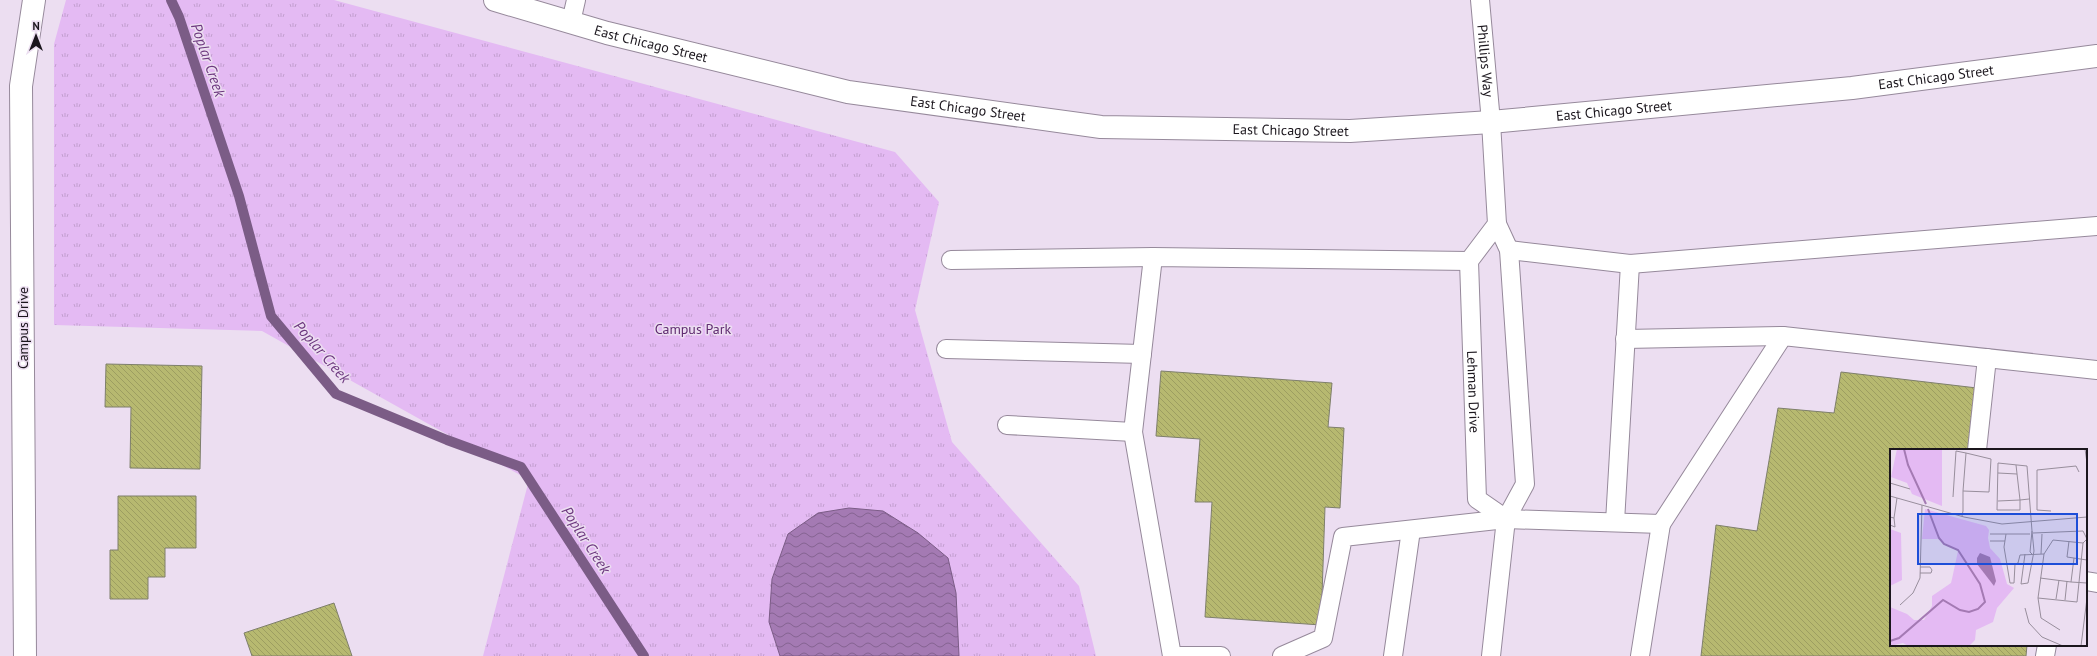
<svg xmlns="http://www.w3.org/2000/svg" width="2097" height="656" font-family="'PT Sans',sans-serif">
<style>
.park{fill:url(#park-tufts)}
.water{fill:url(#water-waves);stroke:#7b5c86}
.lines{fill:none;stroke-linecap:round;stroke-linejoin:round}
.stream{stroke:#7b5c86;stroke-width:10}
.building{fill:url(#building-back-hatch);stroke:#7e7f6b}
.service-casing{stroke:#96899b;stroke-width:20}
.minor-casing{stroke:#96899b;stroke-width:24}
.secondary-casing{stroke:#96899b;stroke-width:24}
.service{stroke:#fff;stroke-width:18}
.minor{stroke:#fff;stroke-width:22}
.secondary{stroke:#fff;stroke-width:22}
.labels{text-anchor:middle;stroke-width:3;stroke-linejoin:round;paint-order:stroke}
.street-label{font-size:14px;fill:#1b161d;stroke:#ecdef1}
.park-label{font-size:14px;fill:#5f2a70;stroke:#ecdef1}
.water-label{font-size:15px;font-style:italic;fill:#6d387f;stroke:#ecdef1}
.inset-river{fill:none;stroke:#a47ab3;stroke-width:2}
.inset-road{fill:none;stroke:#988e9c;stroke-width:1}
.view{fill:#1d4ed8;fill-opacity:0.15;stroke:#1d4ed8;stroke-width:2}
.inset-edge{fill:none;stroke:#1b161d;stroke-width:2}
</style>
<defs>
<pattern id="park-tufts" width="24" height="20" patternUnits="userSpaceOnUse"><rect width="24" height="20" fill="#e4baf3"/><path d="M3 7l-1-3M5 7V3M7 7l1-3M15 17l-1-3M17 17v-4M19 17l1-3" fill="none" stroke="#c39fd0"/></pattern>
<pattern id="water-waves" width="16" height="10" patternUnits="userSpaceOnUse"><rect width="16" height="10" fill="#a47ab3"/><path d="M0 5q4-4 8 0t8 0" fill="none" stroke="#856391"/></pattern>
<pattern id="building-back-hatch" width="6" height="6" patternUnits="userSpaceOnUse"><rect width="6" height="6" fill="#b7b970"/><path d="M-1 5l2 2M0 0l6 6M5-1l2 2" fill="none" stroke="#9d9e61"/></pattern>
</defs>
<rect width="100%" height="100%" fill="#ecdef1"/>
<polygon class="park" points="66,0 334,0 895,152 939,202 915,310 952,442 1079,586 1096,656 483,656 529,480 262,331 54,325 54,44"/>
<polygon class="water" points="849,508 883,511 918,533 948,558 956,593 959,656 780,656 769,622 772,579 788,534 818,513"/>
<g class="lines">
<polyline class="stream" points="171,0 179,17 239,196 271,316 336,394 447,440 521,467 644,656"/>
</g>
<g class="building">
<polygon points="106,364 202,366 200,469 130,468 131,407 105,407"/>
<polygon points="1161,371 1332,383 1328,427 1344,428 1340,508 1325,507 1321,625 1205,617 1212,502 1195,502 1200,439 1156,436"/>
<polygon points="1841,372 1977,388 1971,450 1891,450 1891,645 2027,645 2026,656 1701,656 1716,525 1757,531 1778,408 1834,413"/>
<polygon points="118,496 196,496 196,548 165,548 165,577 148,577 148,599 110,599 110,550 118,550"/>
<polygon points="334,603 352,656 252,656 244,633"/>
</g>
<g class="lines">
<defs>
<g id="service">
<path id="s1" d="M1480 0 1491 122 1497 224 1469 261 1477 499 1506 519"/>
<polyline points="571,22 576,0"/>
<polyline points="1509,250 1630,264 2097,226"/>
<polyline points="951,260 1153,257"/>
<polyline points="1625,339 1783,336"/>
<polyline points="946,349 1142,354"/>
<polyline points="1007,425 1133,432"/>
<polyline points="1977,450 1987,358"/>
<polyline points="1615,522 1630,264"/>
<polyline points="2086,581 2097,583"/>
<polyline points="1172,656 1133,432 1153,257 1469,261"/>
<polyline points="1172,656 1221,656"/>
<polyline points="1282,656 1323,638 1343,537 1506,519 1661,524 1783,336 2097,370"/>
<polyline points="1393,656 1411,530"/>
<polyline points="1491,656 1506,519 1525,484 1509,250 1497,224"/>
<polyline points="1640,656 1661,524"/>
<polyline points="2045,656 2047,645"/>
</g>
<polyline id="minor" points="25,656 21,86 34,0"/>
<g id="secondary">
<path id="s2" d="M495 0 607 33 848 92 1101 127 1350 131 1491 122 1852 88 2097 56"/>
</g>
</defs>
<use href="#service" class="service-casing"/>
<use href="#minor" class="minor-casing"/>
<use href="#secondary" class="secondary-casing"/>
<use href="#service" class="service"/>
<use href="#minor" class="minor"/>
<use href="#secondary" class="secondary"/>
</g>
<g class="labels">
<g class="street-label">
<text dy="5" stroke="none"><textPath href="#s2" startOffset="162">East Chicago Street</textPath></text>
<text dy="5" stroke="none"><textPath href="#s1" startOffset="61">Phillips Way</textPath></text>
<text dy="5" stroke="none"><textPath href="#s2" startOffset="1458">East Chicago Street</textPath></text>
<text dy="5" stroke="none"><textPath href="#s2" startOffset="486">East Chicago Street</textPath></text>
<text dy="5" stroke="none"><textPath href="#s2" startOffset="1134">East Chicago Street</textPath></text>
<text dy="5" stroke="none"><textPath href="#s2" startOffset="810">East Chicago Street</textPath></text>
<text transform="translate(23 328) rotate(-90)" y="5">Campus Drive</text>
<text dy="5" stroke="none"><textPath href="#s1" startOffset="402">Lehman Drive</textPath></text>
</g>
<g class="park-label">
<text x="693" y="334">Campus Park</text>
</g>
<g class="water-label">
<text transform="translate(208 60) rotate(71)" y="5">Poplar Creek</text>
<text transform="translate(322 352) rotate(49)" y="5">Poplar Creek</text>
<text transform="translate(586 540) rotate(57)" y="5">Poplar Creek</text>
</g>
</g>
<g transform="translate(1890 449)">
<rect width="197" height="197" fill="#ecdef1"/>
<path d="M7 0H52V57L22 45 17 34 1 28Z" fill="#e4baf3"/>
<path d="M35 60 96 77 99 81 98 89 100 99 110 110 117 135 124 139 107 159 103 173 86 181 85 191 79 197H18L13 194 0 197V158L17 165 24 171H34L42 157V147L61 134 62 130 68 102 48 90H32ZM0 80 11 84 12 131 0 137Z" fill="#e4baf3"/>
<path d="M90 104 100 108 106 132 104 137 87 115V109Z" fill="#a47ab3"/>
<path class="inset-river" d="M14 0 18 16 36 55M0 192 9 189 53 151 70 161 79 163 88 160 95 153 90 135 68 101 54 95 49 89 38 60"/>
<path class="inset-road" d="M195 0 197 14M108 24 127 25M0 34 20 40M0 47 74 68 112 75 197 68M63 48 66 2 76 4M139 50 130 51V61H107L108 14 137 17 142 82 140 103 142 105M108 52 130 51 126 16M161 62 147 61V21L186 17 189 23M72 67 73 62V42L76 4 101 10 99 43 73 42M0 68 4 69 7 49M0 76 5 78 4 69M143 84 193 82 197 90M100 85H116M140 85H116L114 98 120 134H124L125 115 128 114 130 106 154 105 163 91 193 94 197 90M100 92H115M179 92 177 108 197 111M135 105 131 135 138 134 144 102 142 82M151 105 152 85M154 105 148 149 187 153 193 94M30 118H40L42 121 41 124H30M150 129 181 133 184 109M181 133 197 134M148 149 151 169 170 181M166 150 169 131M175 151 177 132M10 156 23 144 30 129 32 56M135 159 139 174 152 188 173 197M191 197 197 149"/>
<path class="view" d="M28 65H187V115H28Z"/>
<rect width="197" height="197" class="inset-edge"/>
</g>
<g transform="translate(36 36)" stroke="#ecdef1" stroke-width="3" paint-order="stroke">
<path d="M0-3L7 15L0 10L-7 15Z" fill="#1b161d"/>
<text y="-6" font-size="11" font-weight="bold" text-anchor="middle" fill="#1b161d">N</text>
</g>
</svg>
